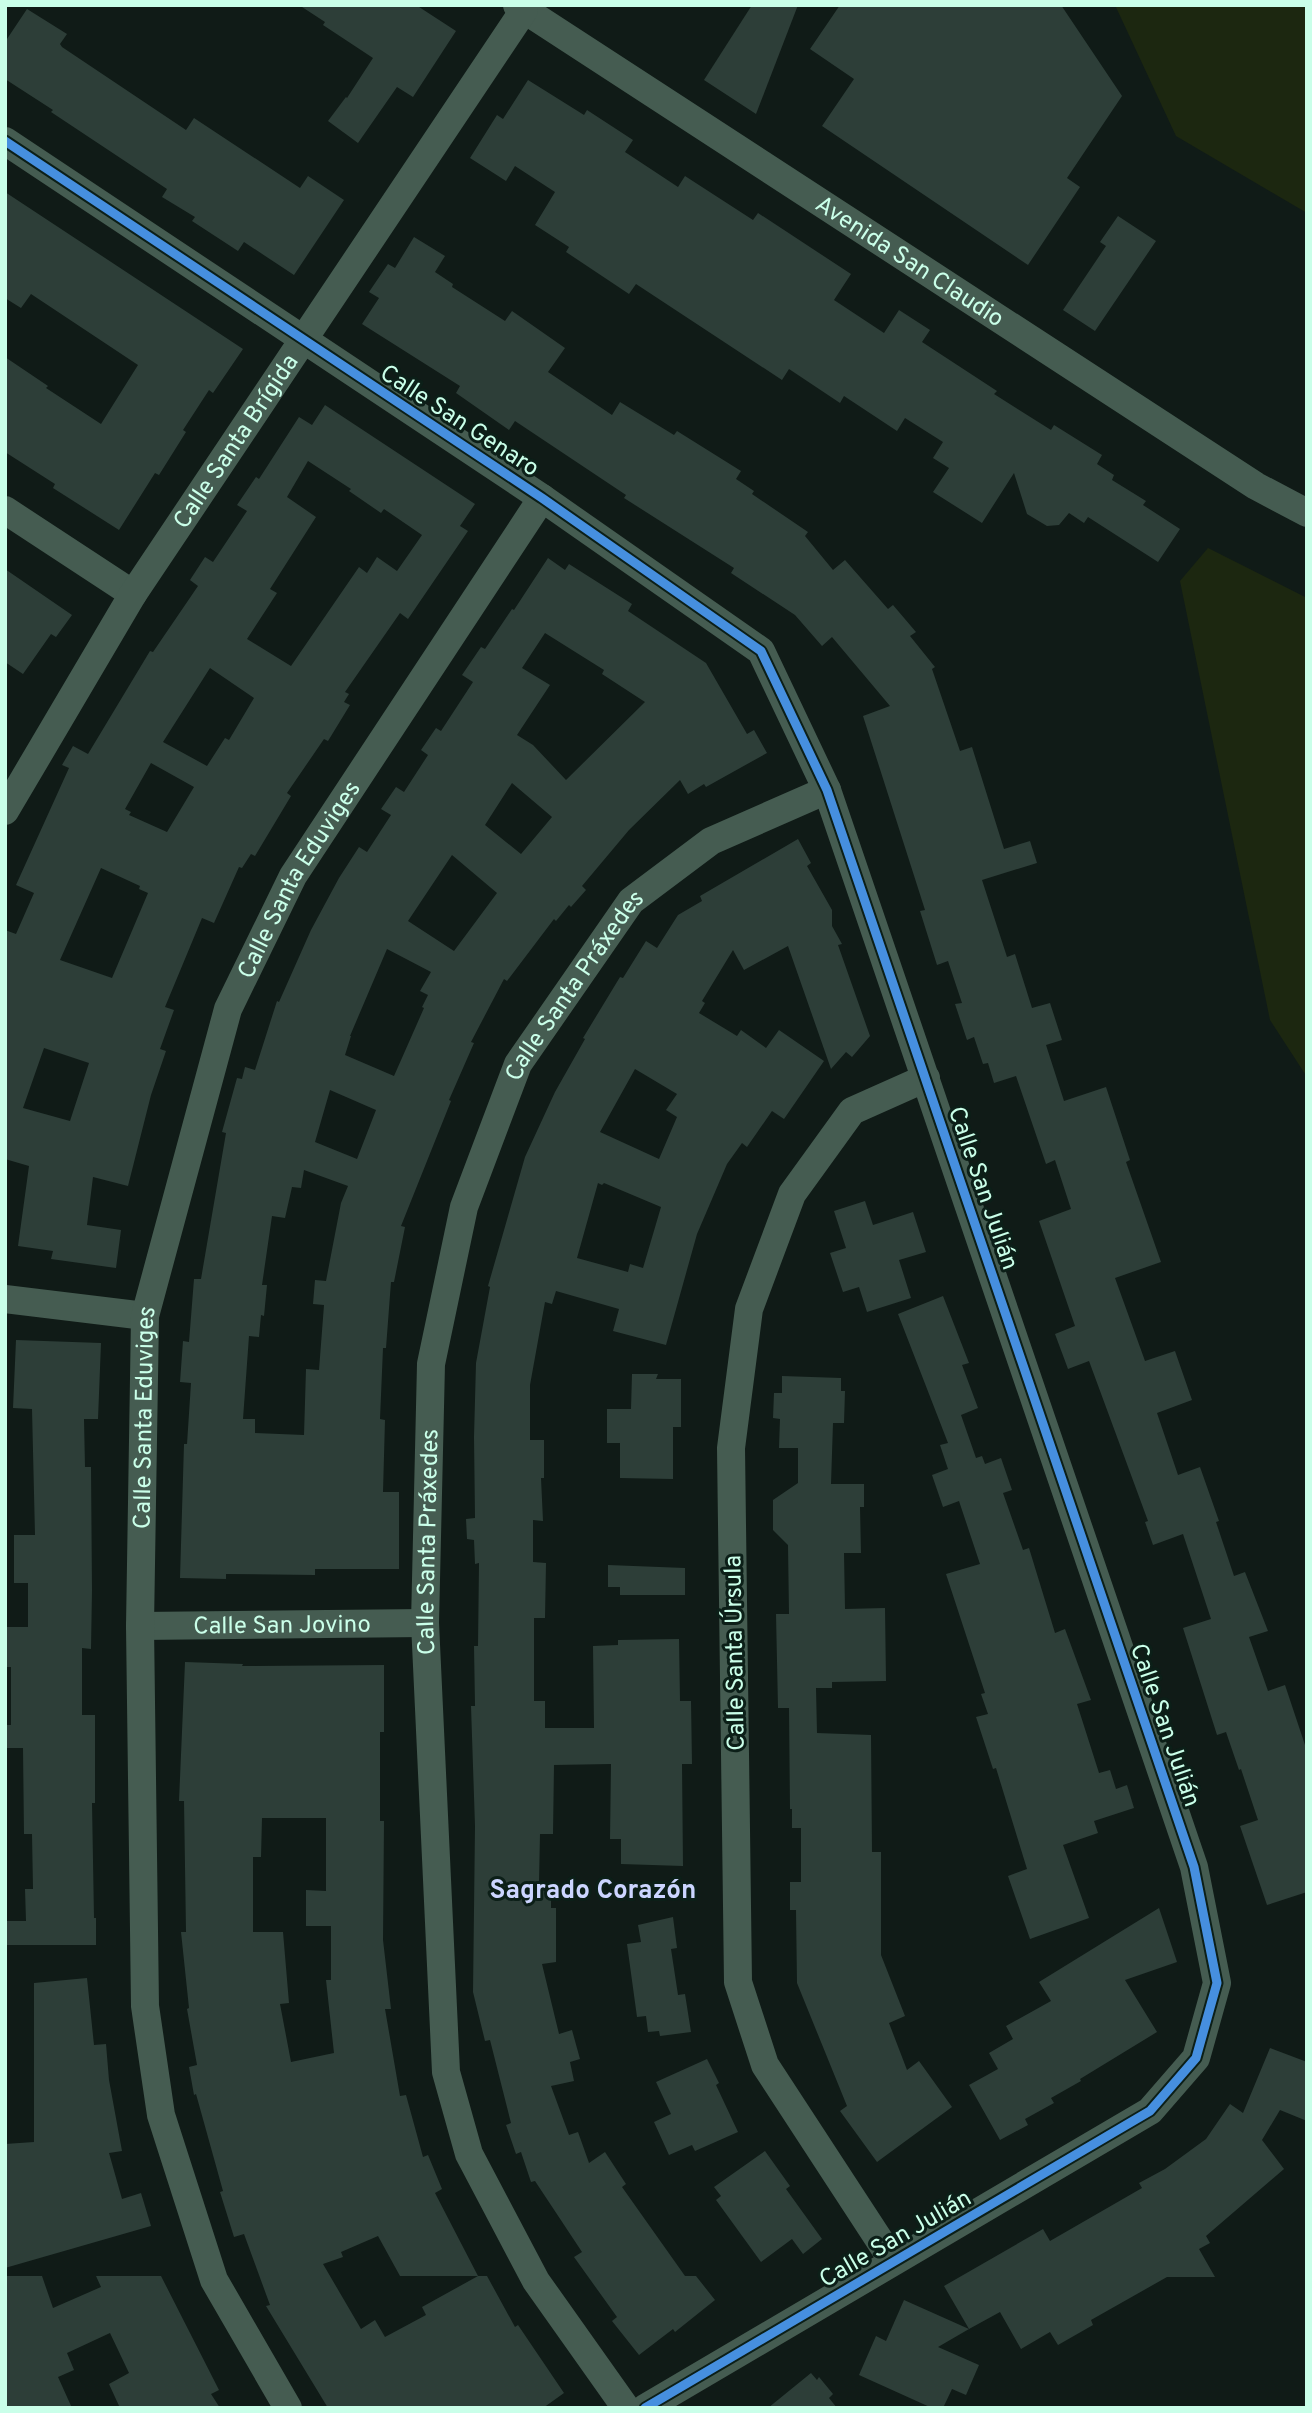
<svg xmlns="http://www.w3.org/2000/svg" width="1312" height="2413" font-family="Overpass,sans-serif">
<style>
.green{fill:#1c2710}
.building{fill:#2d3e38;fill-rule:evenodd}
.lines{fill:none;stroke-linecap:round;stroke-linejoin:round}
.minor{stroke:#455c51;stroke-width:28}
.cycleway-casing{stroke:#0c1f18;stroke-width:13}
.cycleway{stroke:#468fdf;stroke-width:9}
.labels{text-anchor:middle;stroke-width:6;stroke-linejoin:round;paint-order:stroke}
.street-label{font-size:24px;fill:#caffe9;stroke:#0c1f18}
.neighbourhood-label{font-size:26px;font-weight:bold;fill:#ccd5ff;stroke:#0c1f18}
</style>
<rect width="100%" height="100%" fill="#101b17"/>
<g class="green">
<polygon points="1115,5 1307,5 1307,213 1176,136"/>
<polygon points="1208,548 1307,598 1307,1077 1270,1020 1180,581"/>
</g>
<g class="building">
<polygon points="299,5 416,5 456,31 413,97 397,87 358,143 328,121 346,97 347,98 373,58 323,25 325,22"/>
<polygon points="752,5 798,5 756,114 704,80"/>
<polygon points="840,5 1061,5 1122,96 1067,178 1080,187 1028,265 822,126 854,79 810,49"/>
<polygon points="27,9 67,34 60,44 62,47 186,130 194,118 300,188 308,176 344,200 294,275 244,242 238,251 192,221 195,217 162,197 167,189 51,112 53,110 5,79 5,42"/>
<polygon points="528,80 584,115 587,110 633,140 625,152 678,187 685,176 753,220 758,213 851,274 834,300 884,333 899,310 930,330 922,342 997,391 994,394 1051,430 1054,425 1102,455 1097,464 1114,475 1112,480 1146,501 1143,505 1180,529 1158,562 1088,517 1084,523 1069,513 1059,525 1047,526 1027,514 1014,473 982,523 933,492 949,468 933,458 943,442 905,418 897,431 844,396 840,403 789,369 782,380 636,284 629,294 566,252 569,247 535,225 555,192 515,166 506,181 470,158 497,115 503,119"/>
<polygon points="5,192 243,349 213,393 209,390 183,430 186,432 159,475 155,473 119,530 53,488 55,484 5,452 5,357 48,386 46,388 101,424 138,365 31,294 21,308 5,298"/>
<polygon points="1118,216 1156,241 1095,331 1063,310 1106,246 1100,242"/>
<polygon points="414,237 445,256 435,272 453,284 452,287 505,321 512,311 565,348 548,372 612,415 620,402 674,435 677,431 741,471 736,479 754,491 752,494 808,532 805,536 833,570 845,560 888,609 893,605 916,632 910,636 935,667 932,669 960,751 972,747 1004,849 1030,841 1037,863 982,880 1007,957 1015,954 1032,1008 1050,1003 1062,1040 1046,1045 1064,1101 1106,1087 1130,1160 1126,1162 1161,1262 1115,1278 1145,1361 1175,1351 1192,1400 1157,1413 1178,1475 1200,1467 1219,1521 1216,1522 1234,1576 1245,1572 1268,1631 1249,1637 1268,1691 1285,1685 1307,1751 1307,1892 1267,1905 1240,1826 1258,1820 1241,1769 1239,1770 1226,1732 1217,1735 1183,1628 1211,1619 1183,1534 1153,1545 1145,1522 1148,1521 1089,1361 1068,1369 1055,1334 1075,1326 1039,1221 1071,1209 1055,1160 1046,1164 1016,1076 994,1083 988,1063 983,1064 974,1037 967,1040 955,1004 962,1003 948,961 937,965 920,911 925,910 863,716 890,706 832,637 822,646 795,615 731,573 734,568 624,498 626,495 515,421 509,430 456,393 460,386 362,324 379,298 369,292 388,264 395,268"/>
<path d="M325 405 475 504 460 526 468 531 408 619 400 613 345 692 349 694 344 702 350 705 328 741 324 739 287 793 291 796 255 856 251 854 242 868 239 867 214 923 202 918 165 1007 174 1010 160 1049 166 1051 151 1095 128 1186 93 1177 87 1225 121 1230 116 1268 51 1259 53 1251 18 1246 29 1166 5 1159V930L16 934 34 893 16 885 69 768 62 765 73 746 88 754 150 651 153 652 198 586 190 580 205 557 213 562 247 511 237 505 256 477 259 479 299 417 312 425ZM308 461 351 489 349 491 381 513 384 509 422 535 397 571 377 557 367 573 359 567 291 666 247 639 277 593 270 589 316 517 287 497ZM210 668 254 698 229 740 225 738 207 766 163 742ZM151 763 194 787 167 832 129 815 131 812 125 809ZM101 868 140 886 139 889 148 893 112 978 60 960ZM44 1048 89 1063 70 1121 23 1108Z"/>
<path d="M548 558 565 570 569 564 632 604 628 611 706 663 747 734 754 730 767 753 706 787 704 784 688 794 680 780 629 830 582 886 586 890 571 907 569 905 556 921 554 919 507 981 504 979 471 1042 474 1043 449 1100 451 1101 401 1226 405 1227 394 1282H391L386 1348H383L380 1419 385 1420 383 1492H399V1569H315V1575L226 1574V1579L180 1578 184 1444H187L191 1383 180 1382 183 1341 189 1342 194 1279H201L226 1133 222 1132 237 1078 242 1079 245 1067 255 1070 277 1001 279 1002 311 930 339 878 359 847 367 852 391 815 381 809 396 787 404 792 428 755 421 750 436 728 441 731 473 682 462 675 481 647 485 649 512 609 514 610ZM545 633 604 670 602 674 645 702 566 780 533 745 517 735 550 685 522 668ZM512 783 552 817 521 854 485 825ZM452 855 497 893 454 951 408 921ZM387 949 431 972 420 991 428 995 422 1007 424 1008 394 1076 345 1055 351 1036H350ZM330 1090 376 1110 357 1159 315 1142ZM304 1170 348 1186 341 1203 326 1281 315 1280 313 1304 324 1305 319 1370 306 1369 304 1435 255 1433V1419H243L249 1336 259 1337 261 1315 264 1316 267 1285H262L272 1216 285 1218 292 1187 301 1188Z"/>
<polygon points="5,569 72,615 56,637 51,634 23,674 5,662"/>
<path d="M798 839 811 863 807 866 832 910V926L842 944 838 945 870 1036 852 1057 846 1052 831 1069 788 946 744 970 733 950 702 1001 705 1003 699 1013 737 1036 741 1030 766 1048 779 1030 824 1061 784 1119 772 1111 747 1147 742 1143 727 1164 697 1234 666 1345 613 1331 619 1309 556 1291 552 1304 545 1302 530 1385V1440H544V1478H541L543 1521 533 1520V1562L546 1563 545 1618H534V1701H545V1728H594L593 1646 618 1645V1640L679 1639 680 1701H691L692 1764H682L683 1866 621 1864V1839H610L611 1764 554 1765 553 1834H540L539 1883H551V1908H556V1962L542 1964 559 2034 572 2030 580 2059 570 2062 574 2081 551 2086 569 2135 578 2132 589 2163 605 2152 626 2184 622 2187 685 2276H696L715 2300 675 2332 673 2329 639 2355 612 2321 617 2317 574 2257 582 2252 535 2181 531 2182 521 2152 516 2154 506 2125 511 2123 490 2040 485 2041 473 1992 475 1826 471 1706H475L474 1646H478L479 1563 475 1564 474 1540 467 1539 466 1519 475 1518 474 1437 476 1363 490 1287 488 1286 525 1157 555 1092 585 1039 583 1038 620 977 623 978 646 941 657 948 678 915 702 901 700 896ZM635 1069 677 1094 666 1110 677 1117 659 1159 600 1132ZM598 1183 602 1185 604 1183 661 1207 643 1268 630 1264 628 1272 577 1258Z"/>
<polygon points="865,1201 873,1225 913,1212 926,1252 899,1260 911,1298 867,1312 859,1287 843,1292 830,1253 846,1248 834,1211"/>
<polygon points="943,1296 969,1363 962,1365 978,1408 961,1415 976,1458 982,1456 985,1464 1001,1458 1012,1490 1003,1493 1023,1550 1029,1548 1055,1633 1065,1629 1091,1700 1077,1704 1099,1773 1110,1770 1116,1789 1127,1785 1134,1808 1094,1821 1098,1833 1063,1845 1089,1918 1030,1939 1008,1876 1027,1869 996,1768 993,1769 976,1717 988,1714 981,1694 985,1693 946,1574 980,1564 959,1501 943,1507 932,1475 948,1469 940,1445 948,1443 898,1314"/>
<polygon points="16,1340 101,1343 98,1419 84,1419 85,1467 91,1467 92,1590 91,1649 82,1648 82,1715 95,1715 95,1803 92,1803 94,1918 96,1918 96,1945 5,1945 5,1921 26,1921 25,1889 33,1889 32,1834 24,1834 23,1748 5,1748 5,1725 11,1725 11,1667 5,1667 5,1627 28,1627 28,1583 14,1583 14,1535 35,1535 32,1409 13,1408"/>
<polygon points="632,1374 658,1374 656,1379 681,1379 681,1427 673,1427 673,1479 620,1478 620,1443 607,1443 607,1409 631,1409"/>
<polygon points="782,1376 841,1378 841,1391 845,1391 844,1423 833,1423 831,1484 864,1484 864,1507 860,1507 861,1553 844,1553 845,1609 885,1608 886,1681 832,1682 832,1688 816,1688 817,1733 871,1735 872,1852 881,1852 881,1955 905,2016 889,2023 907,2070 919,2061 952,2107 877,2162 840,2111 847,2106 797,1983 796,1910 790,1910 790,1882 801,1882 801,1828 792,1828 792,1809 790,1809 789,1708 778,1708 776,1614 789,1614 788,1545 773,1530 773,1500 798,1483 798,1448 779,1448 780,1419 773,1418 774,1393 782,1393"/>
<polygon points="608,1565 685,1568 685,1595 620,1595 620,1587 608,1587"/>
<path d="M185 1662 243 1664 242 1666 384 1665V1732H380V1821H384L383 1940 391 2009H385L400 2096 406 2095 423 2157 428 2155 442 2189 435 2193 478 2276H487L515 2327 518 2325 564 2393 543 2408H328L266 2306 270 2305 244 2234 234 2237 220 2192 223 2191 196 2094 194 2095 189 2067 197 2065 187 2009 189 2008 181 1932H186L184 1801H179ZM262 1818H326V1891L306 1890V1926H331V1980H326L334 2053 291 2062 280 2004 289 2003 283 1932H253V1857H261ZM378 2236 400 2276H478L422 2307 426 2315 385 2337 375 2320 361 2329 323 2264 343 2257 341 2252Z"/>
<polygon points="1159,1908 1177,1962 1125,1980 1157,2032 1080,2079 1081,2081 1051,2098 1054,2103 1025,2119 1028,2125 1000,2140 969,2085 998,2069 989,2053 1013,2039 1006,2026 1051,2001 1039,1982"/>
<polygon points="673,1917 677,1948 671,1949 678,1995 685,1994 691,2032 660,2036 659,2031 648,2032 646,2016 637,2017 627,1944 641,1942 638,1925"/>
<polygon points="87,1978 94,2045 106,2044 109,2080 122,2151 109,2153 122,2199 141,2193 151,2226 5,2268 5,2144 34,2142 34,1983"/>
<polygon points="1270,2048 1307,2062 1307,2121 1280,2110 1262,2140 1284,2169 1206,2236 1210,2243 1199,2249 1215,2277 1167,2277 1091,2320 1093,2325 1058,2345 1050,2332 1021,2349 1000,2312 969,2329 944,2286 1043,2229 1050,2241 1142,2188 1139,2183 1165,2169 1206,2139 1230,2104 1243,2113"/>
<polygon points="707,2059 719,2083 716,2085 738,2132 695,2151 692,2145 669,2155 654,2122 671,2114 656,2082"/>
<polygon points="765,2151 790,2186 786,2189 822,2239 803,2254 792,2239 761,2262 716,2200 721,2196 714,2187"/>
<polygon points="5,2276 42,2276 53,2308 101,2287 96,2276 161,2276 219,2390 211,2394 220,2408 120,2408 109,2384 129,2373 110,2333 67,2353 74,2370 58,2377 72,2408 5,2408"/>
<polygon points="904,2300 969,2329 938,2347 979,2365 966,2395 952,2389 943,2408 932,2408 859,2375 876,2336 886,2341"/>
<polygon points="811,2373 817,2380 819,2377 833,2394 829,2398 837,2408 768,2408"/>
</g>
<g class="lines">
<g class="minor">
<path id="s1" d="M517 5 1256 486 1307 513"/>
<polyline points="5,141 542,498 761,651 827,790 1194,1867 1217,1983 1196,2058 1150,2111 645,2408"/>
<polyline points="5,510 133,594"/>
<path id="s2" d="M5 811 133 594 524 10"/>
<polyline points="5,1299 145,1316"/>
<path id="s3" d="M140 1626 425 1623"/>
<polyline points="893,2261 765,2065 738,1982 731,1448 749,1309 792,1194 852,1111 926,1078"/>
<path id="s4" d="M288 2408 214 2280 161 2115 145 2006 140 1626 145 1316 228 1009 293 876 542 498"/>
<path id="s5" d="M626 2408 536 2281 469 2154 446 2072 425 1623 431 1364 464 1207 518 1064 631 901 711 841 827 790"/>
</g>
<defs>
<polyline id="cycleway" points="5,141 542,498 761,651 827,790 1194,1867 1217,1983 1196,2058 1150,2111 645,2408"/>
</defs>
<use href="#cycleway" class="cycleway-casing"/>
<use href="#cycleway" class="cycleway"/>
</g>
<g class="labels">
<g class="street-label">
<text dy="8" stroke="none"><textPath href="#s1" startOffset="469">Avenida San Claudio</textPath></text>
<text transform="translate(460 420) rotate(33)" y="8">Calle San Genaro</text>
<text dy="8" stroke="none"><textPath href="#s2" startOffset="436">Calle Santa Brígida</textPath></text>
<text dy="8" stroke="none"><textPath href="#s4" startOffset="1587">Calle Santa Eduviges</textPath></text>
<text dy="8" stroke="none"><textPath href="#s5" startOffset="1503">Calle Santa Práxedes</textPath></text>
<text transform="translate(984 1188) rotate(71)" y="8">Calle San Julián</text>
<text dy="8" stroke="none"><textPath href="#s4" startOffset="1020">Calle Santa Eduviges</textPath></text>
<text dy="8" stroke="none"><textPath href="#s5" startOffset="915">Calle Santa Práxedes</textPath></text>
<text dy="8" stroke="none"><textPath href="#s3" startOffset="142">Calle San Jovino</textPath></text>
<text transform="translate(734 1653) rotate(-91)" y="8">Calle Santa Úrsula</text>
<text transform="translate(1166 1725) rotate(71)" y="8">Calle San Julián</text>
<text transform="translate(895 2238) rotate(-30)" y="8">Calle San Julián</text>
</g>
<g class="neighbourhood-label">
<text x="593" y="1898">Sagrado Corazón</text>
</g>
</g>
<rect width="1312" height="2413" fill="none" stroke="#caffe9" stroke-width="14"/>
</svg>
